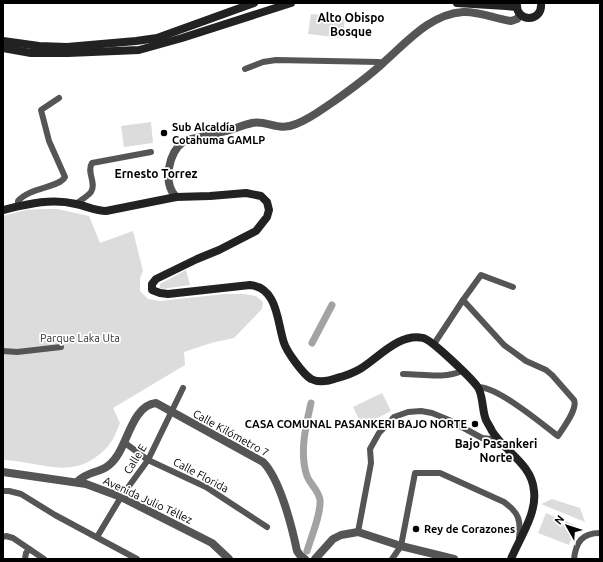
<svg xmlns="http://www.w3.org/2000/svg" width="603" height="562" font-family="Ubuntu,sans-serif">
<style>
.green{fill:#dcdcdc}
.lines{fill:none;stroke-linecap:round;stroke-linejoin:round}
.canal{stroke:#a3a3a3;stroke-width:7}
.minor{stroke:#555;stroke-width:6}
.tertiary{stroke:#555;stroke-width:8}
.secondary{stroke:#222;stroke-width:8}
.poi-dot{fill:#000;stroke:#fff;stroke-width:1.5}
.labels{text-anchor:middle;stroke-width:3.5;stroke-linejoin:round;paint-order:stroke}
.poi-label{font-size:11px;font-weight:bold;fill:#000;stroke:#fff;text-anchor:start}
.park-label{font-size:11px;fill:#333;stroke:#fff}
.street-label{font-size:11px;fill:#000;stroke:#fff}
.neighbourhood-label{font-size:12px;font-weight:bold;fill:#000;stroke:#fff}
</style>
<rect width="100%" height="100%" fill="#fff"/>
<g class="green">
<polygon points="311,14 345,17 343,38 308,34"/>
<polygon points="151,122 153,143 124,147 121,126"/>
<path d="M43 209H57L89 216 100 243 133 231 143 271 140 278V291L148 299 160 301 224 294H244L256 296 263 302 262 309 234 338 211 343 184 352 185 365 113 408 120 423C117 430 114 439 109 445 107 448 103 451 100 454 69 480 39 461 3 460V216L26 210Z"/>
<polygon points="186,270 190,285 162,289 160,288 160,284"/>
<polygon points="382,393 391,411 362,426 353,407"/>
<polygon points="552,499 580,508 585,522 541,504"/>
<polygon points="546,513 577,526 569,545 538,533"/>
</g>
<g class="lines">
<g class="canal">
<polyline points="312,343 332,305"/>
<path d="M307 551C311 537 321 515 320 500 319 491 310 484 307 476 299 453 306 425 311 403"/>
</g>
<g class="minor">
<polyline points="245,69 263,62 276,60 379,62 383,64"/>
<path d="M76 204C81 200 88 196 91 192 97 183 86 172 92 163L151 152"/>
<path d="M18 206V201C30 187 59 188 65 177L49 141 41 110 59 98"/>
<polyline points="463,300 481,275 513,287"/>
<path d="M434 344 463 300 504 345 526 361 546 370 552 375 574 400C578 409 563 428 558 436 541 423 498 387 478 387"/>
<polyline points="3,351 17,352 61,347"/>
<path d="M403 374C422 374 444 379 462 371"/>
<polyline points="125,443 148,460 206,487 267,527"/>
<polyline points="3,491 9,491 21,494 55,515 137,559"/>
<polyline points="358,532 371,463 370,449 379,433 394,417 408,412 421,411 432,413 449,420 482,438 492,439 496,437"/>
<polyline points="3,537 6,536 13,538 44,559"/>
<polyline points="97,537 121,497 148,460 183,388"/>
<polyline points="25,559 26,553 29,549"/>
<path d="M392 559 401 546 415 473H440L504 502C519 513 521 520 519 538"/>
<path d="M574 559C576 542 582 533 600 533"/>
</g>
<g class="tertiary">
<path d="M176 197C162 182 169 152 184 141 198 137 212 135 226 131 234 129 243 125 252 123 268 120 278 132 296 124 310 119 321 110 333 102 350 90 367 78 383 63 406 43 430 14 463 12 479 11 495 19 511 21L517 19 520 15"/>
<polyline points="3,472 86,484 121,497 212,543 229,559"/>
<path d="M77 482C90 468 104 476 117 456 128 440 134 405 156 403L263 462C280 479 292 527 297 551L300 555 305 559"/>
<polyline points="315,559 333,539 341,535 358,532 401,546 454,559"/>
</g>
<g class="secondary">
<polyline points="457,3 506,6 517,7"/>
<path d="M517 3C515 23 543 23 541 3"/>
<polyline points="3,41 39,46 67,47 136,41 157,38 254,3"/>
<polyline points="3,48 31,53 68,53 139,50 182,38 291,3"/>
<path d="M3 210C28 204 51 198 76 204 86 206 96 211 106 211L176 197 210 196 246 193 261 196 267 202 269 210 267 217 256 231 219 250 197 259 156 279 152 284V290L160 293 168 294 250 285C278 288 277 322 284 343 287 352 303 374 311 379 319 383 329 381 337 378 345 376 353 373 360 369 377 359 400 332 423 338 431 339 470 377 477 386 483 393 482 408 485 417 486 422 490 426 492 431 505 452 532 464 534 491 537 514 519 539 511 559"/>
</g>
</g>
<g class="poi-dot">
<circle cx="164" cy="133" r="4"/>
<circle cx="475" cy="424" r="4"/>
<circle cx="416" cy="529" r="4"/>
</g>
<g class="labels">
<g class="poi-label">
<text x="172" y="131">Sub Alcaldía<tspan x="172" dy="13">Cotahuma GAMLP</tspan></text>
<text x="467" y="428" text-anchor="end">CASA COMUNAL PASANKERI BAJO NORTE</text>
<text x="424" y="533">Rey de Corazones</text>
</g>
<g class="park-label">
<text x="80" y="342">Parque Laka Uta</text>
</g>
<g class="street-label">
<text transform="translate(231 433) rotate(29)" y="4">Calle Kilómetro 7</text>
<text transform="translate(135 459) rotate(-58)" y="4">Calle E</text>
<text transform="translate(201 475) rotate(28)" y="4">Calle Florida</text>
<text transform="translate(148 500) rotate(25)" y="4">Avenida Julio Téllez</text>
</g>
<g class="neighbourhood-label">
<text x="351" y="22">Alto Obispo<tspan x="351" dy="14">Bosque</tspan></text>
<text x="156" y="178">Ernesto Torrez</text>
<text x="496" y="448">Bajo Pasankeri<tspan x="496" dy="14">Norte</tspan></text>
</g>
</g>
<rect width="603" height="562" fill="none" stroke="#000000" stroke-width="8"/>
<g transform="translate(567 526) rotate(309)" stroke="#ffffff" stroke-width="3" paint-order="stroke">
<path d="M0-3L7 15L0 10L-7 15Z" fill="#000000"/>
<text y="-6" font-size="11" font-weight="bold" text-anchor="middle" fill="#000000">N</text>
</g>
</svg>
